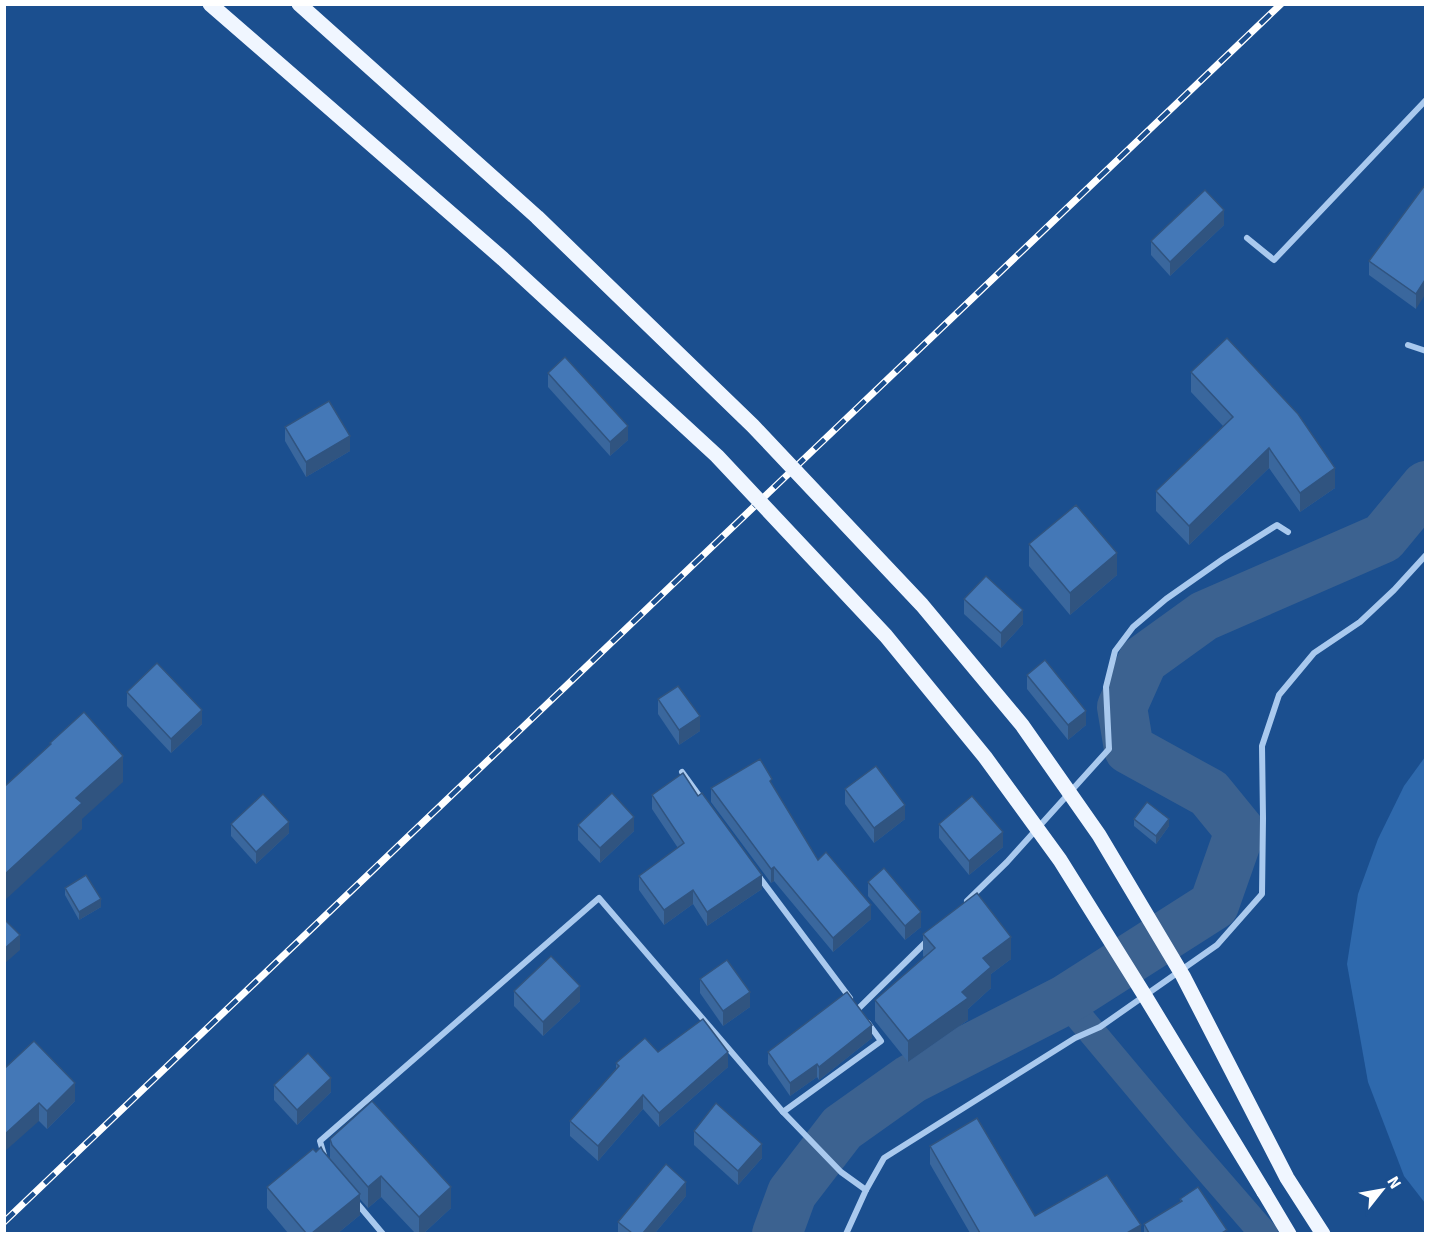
<svg xmlns="http://www.w3.org/2000/svg" width="1430" height="1238" font-family="Signika,sans-serif">
<style>
.green{fill:#2e69ad}
.lines{fill:none;stroke-linecap:round;stroke-linejoin:round}
.canal{stroke:#3c6290;stroke-width:28}
.river{stroke:#3c6290;stroke-width:50}
.minor{stroke:#a9c9ee;stroke-width:6}
.primary{stroke:#f0f6ff;stroke-width:15}
.rail-casing{stroke:#fff;stroke-width:7}
.rail{stroke:#1b4f8f;stroke-width:4.5;stroke-dasharray:14;stroke-linecap:butt}
.primary-bridge{stroke:#f0f6ff;stroke-width:15}
.wall{fill:#3a679d}
.shaded-wall{fill:#305480}
.building{fill:#4478b7;stroke:#305480;stroke-width:1.5}
</style>
<rect width="100%" height="100%" fill="#1b4f8f"/>
<polygon class="green" points="1425,757 1425,1203 1404,1176 1368,1082 1347,964 1358,894 1378,839 1404,786"/>
<g class="lines">
<polyline class="canal" points="1065,1000 1179,1136 1264,1234"/>
<polyline class="river" points="777,1234 792,1193 842,1128 911,1079 1065,1000 1214,905 1240,831 1209,793 1129,749 1122,707 1143,660 1204,616 1383,538 1426,486"/>
<g class="minor">
<polyline points="1247,238 1274,260 1426,100"/>
<polyline points="1408,345 1426,351"/>
<polyline points="682,772 703,801"/>
<polyline points="757,874 850,998"/>
<polyline points="967,901 1007,862 1109,749 1106,687 1115,651 1133,627 1166,599 1223,559 1277,525 1288,532"/>
<polyline points="858,1009 928,940"/>
<polyline points="783,1112 881,1041 868,1023"/>
<polyline points="324,1155 320,1141 599,898 783,1112 841,1172 866,1190 846,1234"/>
<polyline points="866,1190 884,1158 1075,1038 1100,1027 1217,945 1262,894 1263,818 1262,746 1279,695 1314,653 1360,622 1394,590 1426,555"/>
<polyline points="356,1202 383,1234"/>
</g>
<polyline class="primary" points="1264,1192 1289,1234"/>
<defs>
<polyline id="rail" points="4,1222 1281,4"/>
</defs>
<use href="#rail" class="rail-casing"/>
<use href="#rail" class="rail"/>
<g class="primary-bridge">
<polyline points="210,4 503,259 717,456 886,636 985,757 1060,860 1145,996 1264,1192"/>
<polyline points="299,4 537,217 753,426 922,605 1022,725 1099,835 1183,976 1287,1178 1323,1234"/>
</g>
</g>
<g class="wall">
<polygon points="1425,185 1416,309 1369,275 1369,261"/>
<polygon points="1224,225 1170,276 1151,255 1151,241"/>
<polygon points="1191,372 1335,488 1300,512 1269,468 1189,545 1156,511 1156,491 1223,426 1191,392"/>
<polygon points="548,373 628,440 610,456 548,387"/>
<polygon points="285,427 350,451 306,477 285,441"/>
<polygon points="1029,544 1117,575 1070,615 1029,566"/>
<polygon points="964,599 1023,624 1001,648 964,614"/>
<polygon points="1027,675 1086,725 1068,740 1027,689"/>
<polygon points="127,692 202,724 171,753 127,706"/>
<polygon points="658,699 700,731 679,745 658,714"/>
<polygon points="772,784 818,860 871,919 833,952 774,881 771,883 711,802 711,788"/>
<polygon points="845,789 905,819 874,843 845,804"/>
<polygon points="652,795 762,889 707,926 693,904 664,925 639,890 639,876 678,848 652,809"/>
<polygon points="1134,819 1169,826 1156,844 1134,826"/>
<polygon points="231,824 289,833 256,864 231,836"/>
<polygon points="939,824 1003,847 969,875 939,838"/>
<polygon points="578,825 634,831 600,863 578,840"/>
<polygon points="868,882 921,927 905,940 868,896"/>
<polygon points="65,888 101,907 79,920 65,895"/>
<polygon points="923,934 1011,959 991,974 991,988 968,1009 968,1020 908,1062 875,1021 875,1000 924,957 923,956"/>
<polygon points="700,979 750,1007 723,1026 700,993"/>
<polygon points="514,991 580,1001 543,1036 514,1006"/>
<polygon points="872,1038 819,1080 817,1077 790,1096 768,1064 768,1052"/>
<polygon points="658,1052 728,1067 659,1127 643,1109 598,1161 570,1136 570,1121 616,1069 616,1063"/>
<polygon points="4,1069 75,1101 47,1129 39,1121"/>
<polygon points="274,1085 331,1092 297,1125 274,1100"/>
<polygon points="694,1131 762,1158 738,1185 694,1145"/>
<polygon points="330,1139 451,1208 424,1233 415,1233 381,1197 368,1208 360,1199 360,1215 338,1233 288,1233 267,1208 267,1187 316,1152 323,1151 330,1160"/>
<polygon points="930,1146 1035,1216 1141,1233 970,1233 930,1164"/>
<polygon points="686,1196 655,1233 618,1233 618,1222"/>
<polygon points="1180,1199 1227,1233 1144,1233 1144,1224 1180,1202"/>
</g>
<g class="shaded-wall">
<polygon points="1224,210 1224,225 1170,276 1170,262"/>
<polygon points="1425,280 1425,295 1416,309 1416,294"/>
<polygon points="628,426 628,440 610,456 610,442"/>
<polygon points="350,436 350,451 306,477 306,462"/>
<polygon points="1269,448 1269,468 1189,545 1189,526"/>
<polygon points="1335,468 1335,488 1300,512 1300,493"/>
<polygon points="1117,553 1117,575 1070,615 1070,593"/>
<polygon points="1023,610 1023,624 1001,648 1001,633"/>
<polygon points="202,710 202,724 171,753 171,739"/>
<polygon points="1086,711 1086,725 1068,740 1068,725"/>
<polygon points="700,716 700,731 679,745 679,730"/>
<polygon points="123,756 123,782 82,819 82,829 4,901 4,875 76,798"/>
<polygon points="905,805 905,819 874,843 874,828"/>
<polygon points="634,817 634,831 600,863 600,848"/>
<polygon points="1169,819 1169,826 1156,844 1156,836"/>
<polygon points="289,822 289,833 256,864 256,852"/>
<polygon points="1003,832 1003,847 969,875 969,861"/>
<polygon points="774,867 774,881 771,883 771,869"/>
<polygon points="762,875 762,889 707,926 707,912"/>
<polygon points="693,890 693,904 664,925 664,910"/>
<polygon points="101,899 101,907 79,920 79,912"/>
<polygon points="871,905 871,919 833,952 833,938"/>
<polygon points="921,912 921,927 905,940 905,926"/>
<polygon points="20,935 20,950 4,964 4,949"/>
<polygon points="1011,937 1011,959 991,974 991,988 968,1009 968,1020 908,1062 908,1041 962,992 983,958"/>
<polygon points="580,986 580,1001 543,1036 543,1022"/>
<polygon points="750,992 750,1007 723,1026 723,1011"/>
<polygon points="872,1025 872,1038 819,1080 819,1067"/>
<polygon points="728,1052 728,1067 659,1127 659,1113"/>
<polygon points="817,1064 817,1077 790,1096 790,1083"/>
<polygon points="331,1078 331,1092 297,1125 297,1110"/>
<polygon points="75,1083 75,1101 47,1129 47,1111"/>
<polygon points="643,1095 643,1109 598,1161 598,1146"/>
<polygon points="39,1103 39,1121 4,1152 4,1135"/>
<polygon points="762,1144 762,1158 738,1185 738,1171"/>
<polygon points="381,1176 381,1197 368,1208 368,1187"/>
<polygon points="686,1182 686,1196 655,1233 643,1233"/>
<polygon points="451,1187 451,1208 424,1233 419,1233 419,1217"/>
<polygon points="360,1194 360,1215 338,1233 312,1233"/>
<polygon points="1141,1225 1141,1233 1127,1233"/>
</g>
<g class="building">
<polygon points="1425,185 1425,280 1416,294 1369,261"/>
<polygon points="1205,190 1224,210 1170,262 1151,241"/>
<polygon points="1227,338 1298,414 1335,468 1300,493 1269,448 1189,526 1156,491 1233,417 1191,372"/>
<polygon points="565,357 628,426 610,442 548,373"/>
<polygon points="329,401 350,436 306,462 285,427"/>
<polygon points="1076,505 1117,553 1070,593 1029,544"/>
<polygon points="986,576 1023,610 1001,633 964,599"/>
<polygon points="1045,660 1086,711 1068,725 1027,675"/>
<polygon points="157,663 202,710 171,739 127,692"/>
<polygon points="678,686 700,716 679,730 658,699"/>
<polygon points="84,712 123,756 76,798 82,803 4,875 4,787 51,744 50,743"/>
<polygon points="760,759 772,779 770,781 818,860 826,852 871,905 833,938 774,867 771,869 711,788"/>
<polygon points="876,766 905,805 874,828 845,789"/>
<polygon points="683,773 698,796 702,793 762,875 707,912 693,890 664,910 639,876 684,843 652,795"/>
<polygon points="612,793 634,817 600,848 578,825"/>
<polygon points="263,794 289,822 256,852 231,824"/>
<polygon points="972,796 1003,832 969,861 939,824"/>
<polygon points="1147,802 1169,819 1156,836 1134,819"/>
<polygon points="884,868 921,912 905,926 868,882"/>
<polygon points="86,875 101,899 79,912 65,888"/>
<polygon points="977,893 1011,937 983,958 991,967 962,992 968,998 908,1041 875,1000 935,948 923,934"/>
<polygon points="4,919 20,935 4,949"/>
<polygon points="551,956 580,986 543,1022 514,991"/>
<polygon points="727,960 750,992 723,1011 700,979"/>
<polygon points="847,992 872,1025 819,1067 817,1064 790,1083 768,1052"/>
<polygon points="703,1019 728,1052 659,1113 643,1095 598,1146 570,1121 619,1066 616,1063 645,1038 658,1052"/>
<polygon points="34,1041 75,1083 47,1111 39,1103 4,1135 4,1069"/>
<polygon points="308,1053 331,1078 297,1110 274,1085"/>
<polygon points="372,1101 451,1187 419,1217 381,1176 368,1187 332,1145 330,1139"/>
<polygon points="716,1103 762,1144 738,1171 694,1131"/>
<polygon points="977,1118 1035,1216 1107,1175 1141,1225 1127,1233 980,1233 930,1146"/>
<polygon points="321,1147 323,1151 360,1194 312,1233 306,1233 267,1187 313,1149 316,1152"/>
<polygon points="666,1164 686,1182 643,1233 632,1233 618,1222"/>
<polygon points="1198,1187 1227,1230 1222,1233 1149,1233 1144,1224 1182,1201 1180,1199"/>
</g>
<rect width="1430" height="1238" fill="none" stroke="#ffffff" stroke-width="12"/>
<g transform="translate(1382 1190) rotate(59)" stroke="#1b4f8f" stroke-width="4.5" paint-order="stroke">
<path d="M0-4.5L10 22L0 15L-10 22Z" fill="#ffffff"/>
<text y="-9" font-size="16" font-weight="bold" text-anchor="middle" fill="#ffffff">N</text>
</g>
</svg>
